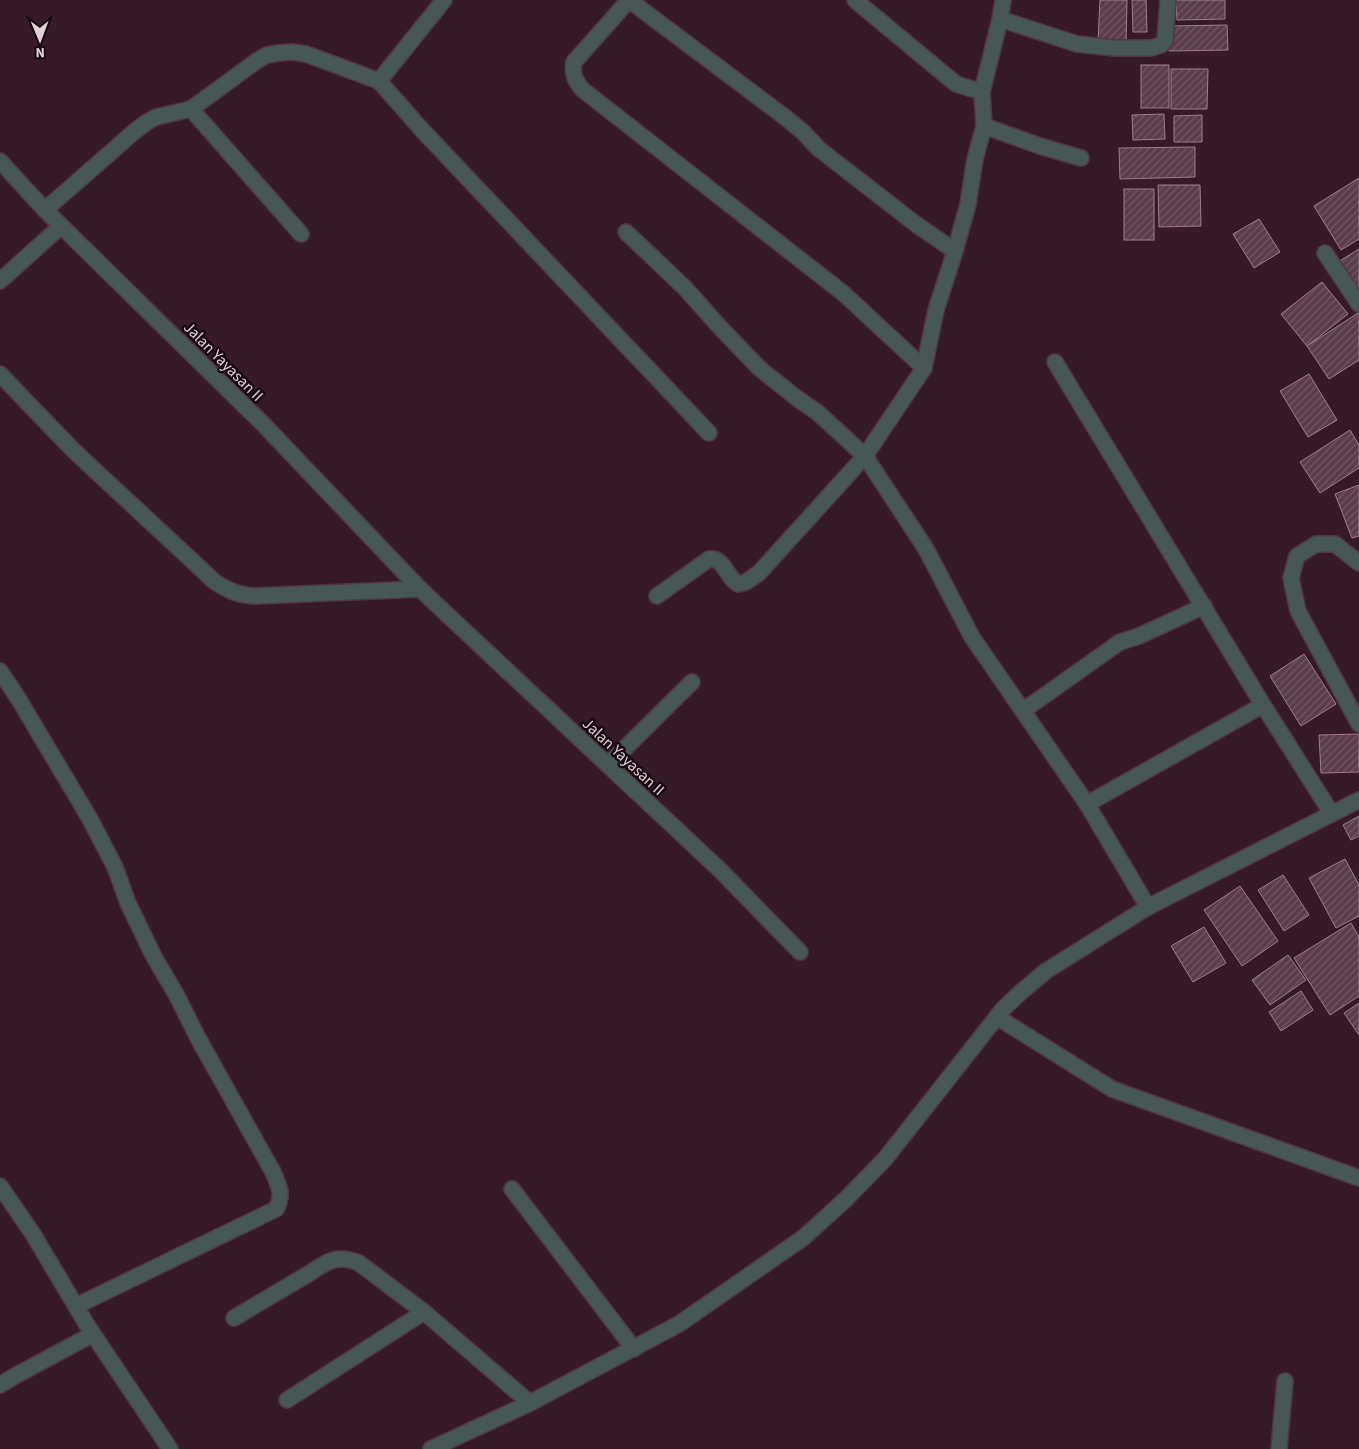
<svg xmlns="http://www.w3.org/2000/svg" width="1359" height="1449" font-family="'Source Sans 3',sans-serif">
<style>
.building{fill:url(#building-hatch);stroke:#a17e8d}
.lines{fill:none;stroke-linecap:round;stroke-linejoin:round}
.minor-casing{stroke:#523744;stroke-width:18}
.minor{stroke:#465756;stroke-width:15}
.labels{text-anchor:middle;stroke-width:5;stroke-linejoin:round;paint-order:stroke}
.street-label{font-size:16px;fill:#e2cfd7;stroke:#16090f}
</style>
<defs>
<pattern id="building-hatch" width="6" height="6" patternUnits="userSpaceOnUse" patternTransform="scale(1.25)"><rect width="6" height="6" fill="#5b3c4a"/><path d="M-1 1l2-2M0 6l6-6M5 7l2-2" fill="none" stroke="#725763"/></pattern>
</defs>
<rect width="100%" height="100%" fill="#361a28"/>
<g class="building">
<polygon points="1100,0 1127,0 1126,43 1098,42"/>
<polygon points="1132,0 1146,0 1147,32 1133,32"/>
<polygon points="1176,0 1225,0 1225,19 1177,20"/>
<polygon points="1227,25 1228,50 1169,51 1168,26"/>
<rect x="1141" y="65" width="28" height="43"/>
<polygon points="1171,69 1208,69 1207,109 1171,109"/>
<polygon points="1164,114 1165,139 1133,140 1132,115"/>
<polygon points="1202,115 1202,142 1174,142 1174,116"/>
<polygon points="1195,147 1195,177 1120,179 1119,148"/>
<polygon points="1359,178 1359,239 1341,250 1314,206"/>
<polygon points="1158,185 1200,185 1201,226 1159,227"/>
<rect x="1124" y="189" width="30" height="51"/>
<polygon points="1259,219 1280,252 1254,268 1233,234"/>
<polygon points="1359,249 1359,294 1338,262"/>
<polygon points="1322,282 1348,314 1307,346 1281,314"/>
<polygon points="1358,313 1359,315 1359,360 1329,379 1307,346"/>
<polygon points="1309,374 1337,420 1308,437 1280,391"/>
<polygon points="1350,430 1359,445 1359,468 1320,493 1300,462"/>
<polygon points="1359,485 1359,536 1352,538 1335,494"/>
<polygon points="1304,654 1336,704 1301,726 1270,676"/>
<polygon points="1359,734 1359,772 1321,773 1319,735"/>
<polygon points="1359,816 1359,836 1351,840 1343,825"/>
<polygon points="1345,859 1359,885 1359,916 1336,928 1309,878"/>
<polygon points="1283,875 1309,915 1284,931 1258,890"/>
<polygon points="1240,886 1278,941 1242,966 1204,910"/>
<polygon points="1351,923 1359,937 1359,996 1330,1015 1294,958"/>
<polygon points="1204,927 1226,963 1193,982 1171,946"/>
<polygon points="1288,955 1306,980 1270,1005 1252,980"/>
<polygon points="1301,991 1313,1010 1281,1031 1269,1012"/>
<polygon points="1359,1003 1359,1035 1344,1013"/>
</g>
<g class="lines">
<defs>
<g id="minor">
<polyline points="444,0 379,81 423,131 709,433"/>
<path d="M629 0 574 62C572 74 575 81 583 90L843 293 924 368"/>
<polyline points="629,0 786,118 803,132 819,149 917,225 955,251"/>
<polyline points="855,0 956,84 982,92 1000,19 1003,0"/>
<polyline points="1000,19 1077,44 1115,48 1151,48 1161,45 1165,41 1168,0"/>
<polyline points="191,109 301,234"/>
<polyline points="984,126 1040,146 1081,158"/>
<polyline points="0,161 45,210 265,426 420,589 721,871 800,952"/>
<polyline points="45,210 135,131 147,122 156,117 191,109 258,60 267,55 279,53 292,52 306,54 379,81"/>
<polyline points="626,232 685,288 717,324 759,368 798,399 817,412 865,456 926,549 972,637 1087,804 1148,907"/>
<polyline points="1325,253 1359,304"/>
<polyline points="0,281 61,226"/>
<polyline points="1055,362 1263,705 1332,814"/>
<path d="M0 374 72 449 215 582C229 591 238 595 255 596L420 589"/>
<polyline points="1359,563 1335,544 1316,544 1297,556 1291,578 1298,611 1359,724"/>
<path d="M657 596 709 559C724 557 726 577 738 584L746 582 759 573 865 456 924 368 936 310 955 251 968 204 975 159 984 126 982 92"/>
<path d="M0 671 18 698 90 819 115 867 128 903 153 955 177 996 198 1038 273 1172C279 1186 284 1195 276 1209L76 1306"/>
<polyline points="1024,710 1120,642 1139,636 1204,606"/>
<polyline points="608,765 692,682"/>
<polyline points="1087,804 1263,705"/>
<polyline points="997,1017 1112,1089 1359,1178"/>
<polyline points="0,1186 33,1234 87,1325 170,1449"/>
<polyline points="512,1189 634,1349"/>
<path d="M234 1318 310 1273C327 1261 338 1254 359 1263L424 1312 530 1403"/>
<polyline points="0,1385 13,1377 93,1334"/>
<polyline points="287,1400 424,1312"/>
<polyline points="431,1449 530,1403 679,1324 803,1238 846,1199 885,1159 1003,1009 1021,992 1046,971 1148,907 1359,800"/>
<polyline points="1279,1449 1285,1381"/>
</g>
</defs>
<use href="#minor" class="minor-casing"/>
<use href="#minor" class="minor"/>
</g>
<g class="labels">
<g class="street-label">
<text transform="translate(224 361) rotate(45)" y="6">Jalan Yayasan II</text>
<text transform="translate(624 756) rotate(43)" y="6">Jalan Yayasan II</text>
</g>
</g>
<g transform="translate(40 40) rotate(179)" stroke="#16090f" stroke-width="4" paint-order="stroke">
<path d="M0-4L9 19L0 12L-9 19Z" fill="#e2cfd7"/>
<text y="-8" font-size="14" font-weight="bold" text-anchor="middle" fill="#e2cfd7">N</text>
</g>
</svg>
